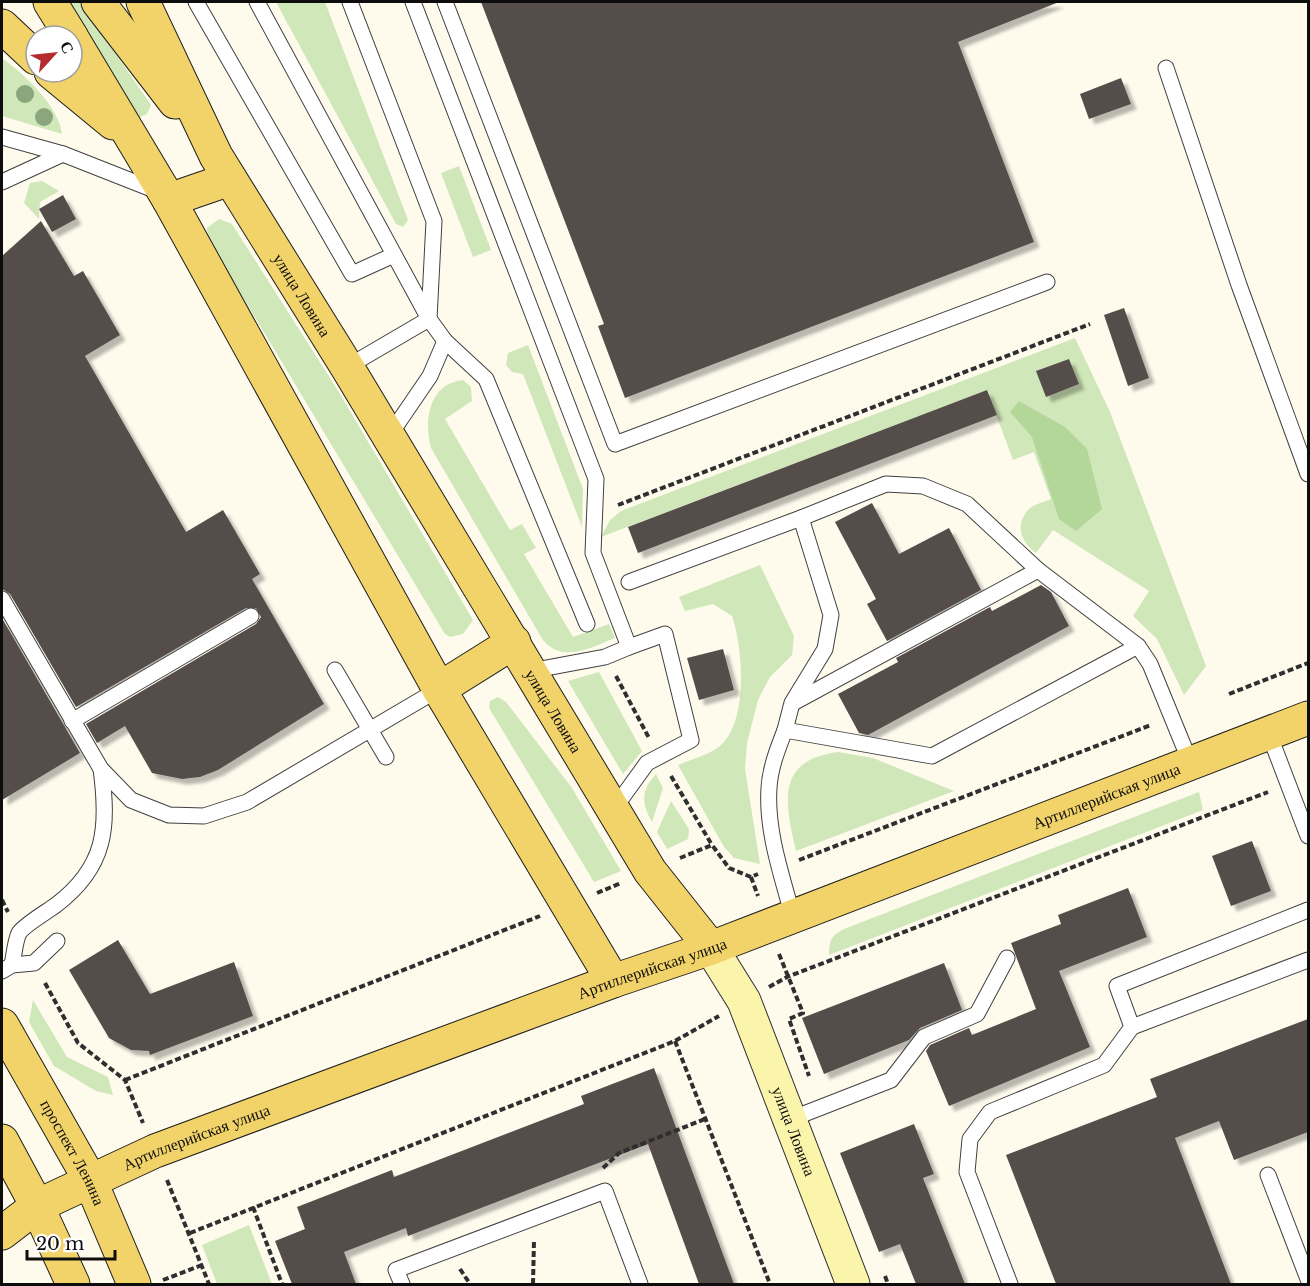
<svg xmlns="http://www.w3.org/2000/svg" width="1310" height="1286" font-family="'Libre Baskerville',serif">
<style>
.green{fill:#d0e7b9}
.forest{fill:#b3d699}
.building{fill:#554e4a;filter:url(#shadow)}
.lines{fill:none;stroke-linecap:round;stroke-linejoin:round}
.lane-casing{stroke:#404040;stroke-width:17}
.secondary-casing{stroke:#2f2f2f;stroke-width:35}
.primary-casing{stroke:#1e1e1e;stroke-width:35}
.path{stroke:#2f2f2f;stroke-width:4;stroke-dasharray:6 3;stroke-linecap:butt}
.lane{stroke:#fff;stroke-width:15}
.secondary{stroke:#fbf4ab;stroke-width:33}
.primary{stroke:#f2d36a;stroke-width:33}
.tree{fill:#8ba67c}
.labels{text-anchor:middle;stroke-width:6;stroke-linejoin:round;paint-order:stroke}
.street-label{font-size:16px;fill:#0d0d0d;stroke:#fff}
</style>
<defs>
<filter id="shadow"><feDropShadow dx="5.5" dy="5.5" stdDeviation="1.5" flood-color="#0004"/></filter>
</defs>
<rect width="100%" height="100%" fill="#fefbed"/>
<g class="green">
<polygon points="65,2 80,2 151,105 147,114 140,117 134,115"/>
<polygon points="276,2 325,2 408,220 403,227 396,224"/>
<path d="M2 58C24 74 58 105 62 134L2 116Z"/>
<polygon points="459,166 491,250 473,257 441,173"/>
<polygon points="42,181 59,191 40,202 39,219 24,203 30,183"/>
<polygon points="219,219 232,224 337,389 473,620 463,634 450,637 445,634 208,239 207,228"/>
<path d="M1075 338 1110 412 1206 666 1184 695 1157 639 1133 616 1149 591 1053 530 1036 553C1021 542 1014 525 1029 509 1034 504 1045 502 1051 499L1034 452 1013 460 987 390 601 537 610 520 621 511Z"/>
<polygon points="528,345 583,489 582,527 523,374 512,372 506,365 508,353"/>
<path d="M463 380 471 387 472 401 445 419 510 530 522 524 536 548 524 554 573 637 609 624 615 638C590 648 560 665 541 637L431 448C424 421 428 384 463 380Z"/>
<path d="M760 565 794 636 792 655 770 677 758 700 747 743 745 769 760 864 734 858 724 847 678 765C692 759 713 754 723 743 748 716 743 648 732 616L713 604 685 611 679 597Z"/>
<polygon points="599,672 642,751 623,774 568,681"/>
<polygon points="498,697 506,702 572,788 621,871 594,882 489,708 490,701"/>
<path d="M838 752 873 758 954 791 796 851C785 803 775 760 838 752Z"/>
<path d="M656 774 663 788 652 822C641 803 641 790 656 774Z"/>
<path d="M1199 792 1203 810 829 955C829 940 831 936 844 929Z"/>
<polygon points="671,801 689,829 688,839 667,849 657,832"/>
<polygon points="33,1000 67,1057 108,1077 113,1095 96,1091 54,1066 29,1022"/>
<polygon points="249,1225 272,1284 217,1284 202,1245"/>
</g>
<polygon class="forest" points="1019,401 1065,427 1087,449 1102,509 1076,531 1059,519 1032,437 1010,412"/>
<g class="building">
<polygon points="481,2 1059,2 958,42 1034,242 625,398 598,326 604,324"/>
<polygon points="1121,78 1131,104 1089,119 1080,94"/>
<polygon points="63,195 76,219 52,232 39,209"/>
<polygon points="41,221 74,276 83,271 120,335 85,356 186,532 223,510 260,574 252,579 324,704 218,770 200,777 182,779 152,773 125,726 97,743 86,724 256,624 261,617 256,608 246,608 76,707 10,594 2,589 2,256"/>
<polygon points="1124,308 1149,378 1128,386 1104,315"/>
<polygon points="1069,359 1079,384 1046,397 1036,371"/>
<polygon points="987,390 997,415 638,553 628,527"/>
<polygon points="872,503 899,554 949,528 981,590 887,641 867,604 876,599 835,522"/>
<polygon points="1041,585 1051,592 1069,626 868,735 859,733 838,694 898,662 896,658 990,607 992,611"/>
<polygon points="2,618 80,753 2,800"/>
<polygon points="723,649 734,690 699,700 687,658"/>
<polygon points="1252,841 1271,891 1231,906 1212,856"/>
<polygon points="1128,888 1147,937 1059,971 1090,1047 949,1106 926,1051 930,1045 969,1028 972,1035 1036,1009 1011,943 1061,924 1058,915"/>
<polygon points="118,940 150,994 234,962 253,1016 150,1055 149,1051 131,1050 109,1038 69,970"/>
<polygon points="944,963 962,1010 920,1028 909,1040 824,1074 802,1018"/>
<polygon points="1308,1019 1308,1132 1234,1160 1219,1121 1175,1138 1231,1284 1056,1284 1006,1155 1157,1097 1150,1079"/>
<polygon points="654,1068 734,1284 699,1284 648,1144 408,1236 406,1228 344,1252 356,1284 292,1284 275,1241 305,1229 297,1207 392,1170 394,1177 584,1104 581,1096"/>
<polygon points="914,1124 934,1174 923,1178 965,1284 916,1284 900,1244 879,1252 840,1153"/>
</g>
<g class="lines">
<defs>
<g id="lane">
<polyline points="196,2 352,274 394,255"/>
<polyline points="257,2 429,319 445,341 486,379 587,624"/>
<polyline points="413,2 596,479 593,553 629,647 605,657 530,671"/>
<polyline points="445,2 615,444 1047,282"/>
<polyline points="1166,68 1239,285 1308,474"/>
<polyline points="2,137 63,154"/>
<polyline points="2,182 63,154 157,191"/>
<polyline points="347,367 429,319 434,221 350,2"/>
<polyline points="389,436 430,376 445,341"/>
<polyline points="629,582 801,518"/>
<polyline points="2,599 101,769 131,800 169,815 204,816 247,802 439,689"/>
<polyline points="335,670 386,757"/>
<polyline points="793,703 1038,570"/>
<polyline points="72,721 251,616"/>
<polyline points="785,730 792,703 825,649 831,615 801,518 886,484 923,486 967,504 1038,570 1138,646"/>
<polyline points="1269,734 1308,836"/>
<polyline points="613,810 647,763 691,740 665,634 629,647"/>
<path d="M793 917C782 876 766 831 769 788 770 768 778 748 785 730L932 756 1138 646 1150 664 1191 764"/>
<path d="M12 965C14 956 15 941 19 933 24 925 48 911 56 905 106 867 109 828 101 769"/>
<polyline points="2,971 12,965 34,963 57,941"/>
<polyline points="1132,1027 1117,986 1308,910"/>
<polyline points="791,1119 891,1080 924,1037 977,1014 1007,958"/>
<polyline points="1268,1175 1308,1279"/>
<polyline points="402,1284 396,1270 605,1191 640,1284"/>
<polyline points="1010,1284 967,1172 970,1139 990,1112 1104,1065 1132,1027 1308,960"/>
</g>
<g id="secondary">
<path id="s1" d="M711 948 744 1001 853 1284"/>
</g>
<g id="primary">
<polyline points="50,2 71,36"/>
<polyline points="98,2 175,102"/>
<path id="s2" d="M143 2 216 156 347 367 650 871 711 948"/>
<polyline points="2,26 36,58"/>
<polyline points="72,38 169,200 439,689 613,981"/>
<polyline points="51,72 113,123"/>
<polyline points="169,200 230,179"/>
<polyline points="439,689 514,642"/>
<path id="s3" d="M2 1025 90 1180 134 1284"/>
<polyline points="2,1141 37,1206 73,1284"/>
<path id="s4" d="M2 1233 37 1206 155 1151 613 981 711 948 1308 718"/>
</g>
</defs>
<use href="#lane" class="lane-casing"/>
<use href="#secondary" class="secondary-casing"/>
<use href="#primary" class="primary-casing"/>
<g class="path">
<polyline points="618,505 1090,324"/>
<polyline points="616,676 649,738"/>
<polyline points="1229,694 1308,663"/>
<polyline points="671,776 712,845"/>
<polyline points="680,858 712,845 729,868 751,877 758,874"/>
<polyline points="799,860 1151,725"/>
<polyline points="751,877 758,896"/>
<polyline points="597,893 621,883"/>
<polyline points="2,900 8,912"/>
<polyline points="779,954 803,1013 789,1019 809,1076"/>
<polyline points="45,983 78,1043 125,1080 143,1123"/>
<polyline points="769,987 787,977 1268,792"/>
<polyline points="675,1041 770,1284"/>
<polyline points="125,1080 540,916"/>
<polyline points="603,1168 619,1153 705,1119"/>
<polyline points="167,1180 209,1284"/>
<polyline points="253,1207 282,1284"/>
<polyline points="190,1233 675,1041 719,1016"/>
<polyline points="460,1269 470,1284"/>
<polyline points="885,1276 888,1284"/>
<polyline points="163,1280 202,1265"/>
<polyline points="533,1284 534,1240"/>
</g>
<use href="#lane" class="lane"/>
<use href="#secondary" class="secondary"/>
<use href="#primary" class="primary"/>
</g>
<g class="tree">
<circle cx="25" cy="94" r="9"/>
<circle cx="44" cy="117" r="9"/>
</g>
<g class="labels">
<g class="street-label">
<text dy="6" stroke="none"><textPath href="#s2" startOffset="334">улица Ловина</textPath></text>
<text dy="6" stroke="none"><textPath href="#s2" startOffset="820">улица Ловина</textPath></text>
<text dy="6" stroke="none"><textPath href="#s4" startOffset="1190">Артиллерийская улица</textPath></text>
<text dy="6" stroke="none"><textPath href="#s4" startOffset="704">Артиллерийская улица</textPath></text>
<text dy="6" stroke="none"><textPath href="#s1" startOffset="202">улица Ловина</textPath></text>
<text dy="6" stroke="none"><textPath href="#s4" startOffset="218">Артиллерийская улица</textPath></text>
<text dy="6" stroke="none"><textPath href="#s3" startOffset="146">проспект Ленина</textPath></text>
</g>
</g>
<rect width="1310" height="1286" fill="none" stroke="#0d0d0d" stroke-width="6"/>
<g transform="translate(54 54) rotate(63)"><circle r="28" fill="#ffffff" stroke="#9e9e9e" stroke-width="1.5"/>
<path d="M0-4.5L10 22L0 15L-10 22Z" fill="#b52c30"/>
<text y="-9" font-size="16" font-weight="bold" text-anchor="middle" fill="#0d0d0d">С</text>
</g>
<path d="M27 1250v9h88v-9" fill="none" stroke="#0d0d0d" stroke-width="3"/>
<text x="36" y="1250" font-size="18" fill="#0d0d0d" stroke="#ffffff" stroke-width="4.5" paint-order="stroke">20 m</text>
</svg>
